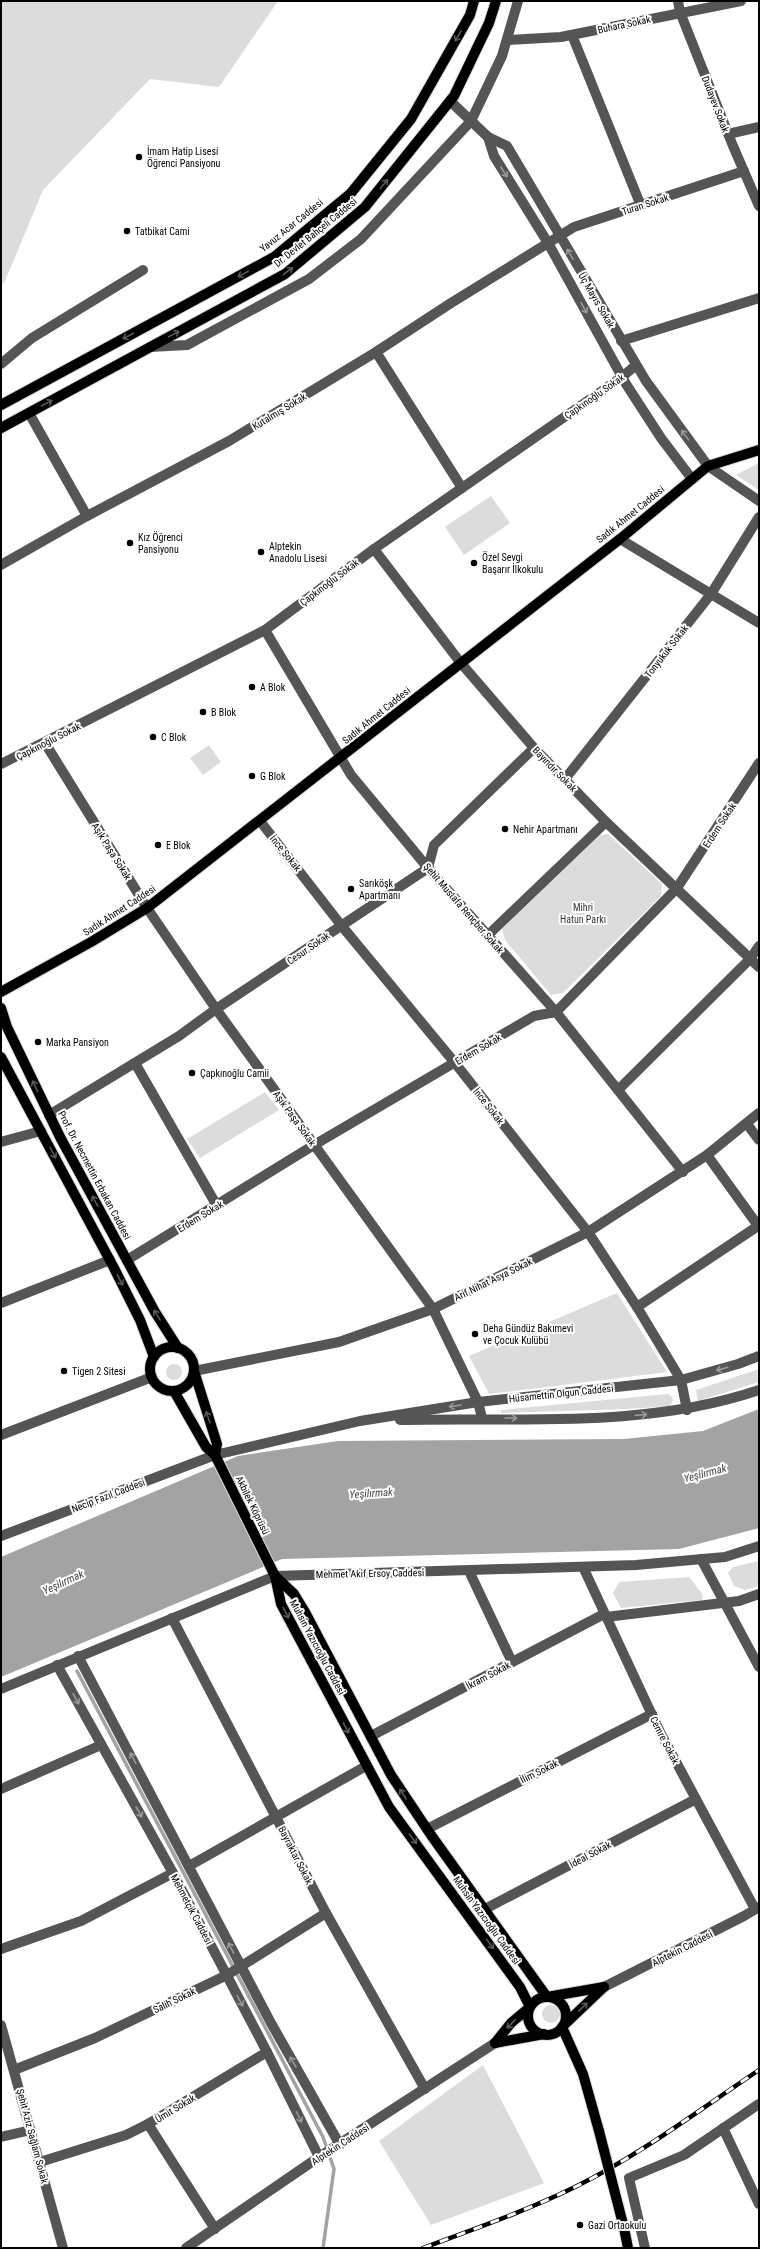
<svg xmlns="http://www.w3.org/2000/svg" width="760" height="2249" font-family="'Roboto Condensed',sans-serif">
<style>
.green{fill:#dcdcdc}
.water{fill:#a3a3a3}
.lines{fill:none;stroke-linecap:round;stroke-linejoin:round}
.stream{stroke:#a3a3a3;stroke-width:3.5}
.major-casing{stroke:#dbdbdb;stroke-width:12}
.minor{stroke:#555;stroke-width:10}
.major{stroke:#000;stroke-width:10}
.rail-casing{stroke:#000;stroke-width:4.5}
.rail{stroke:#fff;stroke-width:3;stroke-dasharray:9;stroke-linecap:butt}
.major-bridge-casing{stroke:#dbdbdb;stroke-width:12;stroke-linecap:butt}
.major-bridge{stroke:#000;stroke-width:10}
.oneway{stroke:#595959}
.oneway2{stroke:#999}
.poi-dot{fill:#000;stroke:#fff;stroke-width:1.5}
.labels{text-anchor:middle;stroke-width:4;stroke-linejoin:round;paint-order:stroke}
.street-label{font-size:10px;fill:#000;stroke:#fff}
.poi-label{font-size:10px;fill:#000;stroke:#fff;text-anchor:start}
.park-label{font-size:10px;fill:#333;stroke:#fff}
.water-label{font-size:11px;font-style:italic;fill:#444;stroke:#fff}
</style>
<rect width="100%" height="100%" fill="#fff"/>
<g class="green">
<polygon points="1,1 278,1 219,87 150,79 43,190 5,281 1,286"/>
<polygon points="759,463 759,490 736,475"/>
<polygon points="491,496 510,523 464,555 445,527"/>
<polygon points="209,745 221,762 203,775 190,758"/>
<polygon points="608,834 662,884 661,896 563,993 551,995 505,940 502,929 600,835"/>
<polygon points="265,1092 279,1110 200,1158 187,1139"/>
<polygon points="617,1293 667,1372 489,1394 469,1356"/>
<circle cx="174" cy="1372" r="8"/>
<polygon points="759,1369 759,1382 698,1401 696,1390"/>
<polygon points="668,1394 672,1397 673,1401 670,1406 628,1409 501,1413 501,1410"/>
<polygon points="759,1561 759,1586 745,1590 734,1586 728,1573 733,1567"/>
<polygon points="689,1577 703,1595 702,1600 621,1608 613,1593 619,1582"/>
<circle cx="551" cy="2014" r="9"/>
<polygon points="483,2065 544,2183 431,2225 379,2141"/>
</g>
<polygon class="water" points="759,1409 759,1528 679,1549 282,1559 1,1677 1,1557 238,1456 338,1441 624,1439 703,1431"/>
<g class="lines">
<polyline class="stream" points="77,1671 323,2137 334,2169 323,2248"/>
<defs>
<g id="major">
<polyline points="1,405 274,257 351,193 411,119 470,15 474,1"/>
<polyline points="1,428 285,274 365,207 454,96 489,23 496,1"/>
<polyline points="1,992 91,942 147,908 620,539 708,466 759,450"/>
<polyline points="1,1008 7,1027 60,1137 155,1312 178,1348"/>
<polyline points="1,1057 114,1268 140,1320 154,1357"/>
<circle cx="172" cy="1369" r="22"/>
<polyline points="194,1371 217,1444 215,1455"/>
<polyline points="174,1391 206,1447 215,1455 275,1576 281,1604 389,1807 520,1987 530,2007 511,2023 495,2043"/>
<polyline points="275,1576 294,1594 305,1612 391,1775 431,1835 547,1997 604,1987"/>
<circle cx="547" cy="2016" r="19"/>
<polyline points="495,2043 544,2034"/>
<polyline points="599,2131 583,2074 562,2027 604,1987"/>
<polyline points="624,2228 628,2248"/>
</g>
</defs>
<use href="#major" class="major-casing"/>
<g class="minor">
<polyline points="678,1 680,12 733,146 759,206"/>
<polyline points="572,35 641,206"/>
<polyline points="507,40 561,37 741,1"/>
<polyline points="450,101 488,137 507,146 646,381 708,466 759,501"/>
<polyline points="728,134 759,127"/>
<polyline points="488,137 494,156 548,243 626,384 661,438 692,479"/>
<polyline points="621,341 759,298"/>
<polyline points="150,347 187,345 309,279 361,239 471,121 502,56 518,1"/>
<polyline points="376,352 462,488"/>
<polyline points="1,364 32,338 143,270"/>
<polyline points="29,413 87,516"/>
<polyline points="620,539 759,623"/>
<polyline points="374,549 460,662 534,748 606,822 759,967"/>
<polyline points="1,565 87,516 229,441 376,352 451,303 574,227 744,171"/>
<polyline points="265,630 351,775 428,868 556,1012 683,1172"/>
<polyline points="45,743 147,908 216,1009 433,1309 478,1402 482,1418"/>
<polyline points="1,764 265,630 374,549 622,377 636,365"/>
<polyline points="565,779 711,594 759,517"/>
<polyline points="260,821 341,925 455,1063 588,1232 637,1307 681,1380 687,1410"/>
<polyline points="488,935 606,822"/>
<polyline points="135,1063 217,1206"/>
<polyline points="618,1090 750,959 759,946"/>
<polyline points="49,1115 179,1036 216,1009 428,868 434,845 534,748"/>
<polyline points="747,1124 759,1140"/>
<polyline points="1,1142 41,1131"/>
<polyline points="707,1155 759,1227"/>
<polyline points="127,1260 314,1145 534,1016 556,1012 677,888 759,763"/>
<polyline points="1,1303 110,1260"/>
<polyline points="637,1307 758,1226"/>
<polyline points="194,1371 339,1342 433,1309 588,1232 707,1155 759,1113"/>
<path d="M400 1420C520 1417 644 1429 759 1390"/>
<polyline points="1,1435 152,1377"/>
<polyline points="1,1536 215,1455 360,1421 478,1402 681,1380 738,1364 759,1356"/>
<polyline points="701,1559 759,1667"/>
<polyline points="583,1567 660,1732 755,1909"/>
<polyline points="469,1571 512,1662"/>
<polyline points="606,1617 739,1601 759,1594"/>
<polyline points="172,1618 326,1913 425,2089"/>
<polyline points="78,1656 271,2023 340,2145"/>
<polyline points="57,1665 173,1873 267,2052 319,2157"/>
<polyline points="1,1689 275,1576 636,1565 725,1557 759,1546"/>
<polyline points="371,1736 604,1614"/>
<polyline points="1,1789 101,1745"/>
<polyline points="427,1829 652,1714"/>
<polyline points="189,1866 366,1766"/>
<polyline points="485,1909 696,1799"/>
<polyline points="1,1949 81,1921 173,1873"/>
<polyline points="604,1987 744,1916 759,1907"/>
<polyline points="1,2025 63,2248"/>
<polyline points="14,2070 95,2038 227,1975 326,1913"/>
<polyline points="723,2128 759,2204"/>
<polyline points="1,2137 31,2130"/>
<polyline points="40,2162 126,2135 148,2124"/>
<polyline points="215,2229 148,2124 267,2052"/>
<polyline points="186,2248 319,2157 495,2043"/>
<polyline points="645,2248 629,2178 684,2155 759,2104"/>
</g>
<use href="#major" class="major"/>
<defs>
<path id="rail" d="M423 2248C474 2229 526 2211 575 2187 640 2155 699 2110 759 2070"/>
</defs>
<use href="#rail" class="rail-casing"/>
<use href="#rail" class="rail"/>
<defs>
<polyline id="major-bridge" points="599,2131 624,2228"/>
</defs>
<use href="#major-bridge" class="major-bridge-casing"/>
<use href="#major-bridge" class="major-bridge"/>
</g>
<defs><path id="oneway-shaft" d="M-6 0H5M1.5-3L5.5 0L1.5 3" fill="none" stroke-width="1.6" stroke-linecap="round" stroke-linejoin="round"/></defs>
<g class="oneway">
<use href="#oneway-shaft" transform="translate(458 36) rotate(120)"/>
<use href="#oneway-shaft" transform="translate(384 184) rotate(-51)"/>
<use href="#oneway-shaft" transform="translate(288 271) rotate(-37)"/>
<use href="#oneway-shaft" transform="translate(243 274) rotate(152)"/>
<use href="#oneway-shaft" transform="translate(174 334) rotate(-28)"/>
<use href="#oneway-shaft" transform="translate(128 336) rotate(152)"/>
<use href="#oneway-shaft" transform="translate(47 403) rotate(-28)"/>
<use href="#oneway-shaft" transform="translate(35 1086) rotate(-116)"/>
<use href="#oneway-shaft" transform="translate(53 1153) rotate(62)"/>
<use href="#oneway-shaft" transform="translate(95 1201) rotate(-118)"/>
<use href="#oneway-shaft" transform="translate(120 1280) rotate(63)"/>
<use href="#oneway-shaft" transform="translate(157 1315) rotate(-122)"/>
<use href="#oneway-shaft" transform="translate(208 1417) rotate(-109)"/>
<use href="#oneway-shaft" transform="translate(286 1613) rotate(62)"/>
<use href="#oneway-shaft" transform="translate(346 1728) rotate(63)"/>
<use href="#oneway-shaft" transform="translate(403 1794) rotate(-123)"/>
<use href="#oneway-shaft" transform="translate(413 1839) rotate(53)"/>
<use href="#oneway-shaft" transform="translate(490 1944) rotate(54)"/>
<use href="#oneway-shaft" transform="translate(583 2007) rotate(-44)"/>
<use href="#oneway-shaft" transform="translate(511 2024) rotate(134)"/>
</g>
<g class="oneway2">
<use href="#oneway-shaft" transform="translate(504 172) rotate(57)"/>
<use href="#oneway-shaft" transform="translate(570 254) rotate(-120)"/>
<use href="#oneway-shaft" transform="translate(584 308) rotate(61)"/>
<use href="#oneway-shaft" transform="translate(685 435) rotate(-126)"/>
<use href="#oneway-shaft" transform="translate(722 1369) rotate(164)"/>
<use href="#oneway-shaft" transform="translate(455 1406) rotate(171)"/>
<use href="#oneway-shaft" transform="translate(641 1415) rotate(-5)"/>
<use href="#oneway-shaft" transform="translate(511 1418)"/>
<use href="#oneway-shaft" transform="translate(76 1699) rotate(61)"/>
<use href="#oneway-shaft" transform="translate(133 1758) rotate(-118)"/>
<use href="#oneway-shaft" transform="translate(139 1812) rotate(61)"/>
<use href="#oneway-shaft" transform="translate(231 1948) rotate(-117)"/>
<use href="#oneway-shaft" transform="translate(240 2001) rotate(62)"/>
<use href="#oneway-shaft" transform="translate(293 2062) rotate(-120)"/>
<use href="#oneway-shaft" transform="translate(299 2117) rotate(64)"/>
</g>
<g class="poi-dot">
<circle cx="139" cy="157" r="4"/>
<circle cx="127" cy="231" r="4"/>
<circle cx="130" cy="543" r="4"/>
<circle cx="261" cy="552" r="4"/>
<circle cx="474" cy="563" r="4"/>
<circle cx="252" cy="687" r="4"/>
<circle cx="203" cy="712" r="4"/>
<circle cx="153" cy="737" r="4"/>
<circle cx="252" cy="776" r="4"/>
<circle cx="505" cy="829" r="4"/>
<circle cx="158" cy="845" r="4"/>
<circle cx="351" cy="889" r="4"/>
<circle cx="38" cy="1042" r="4"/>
<circle cx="192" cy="1073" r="4"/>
<circle cx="475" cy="1334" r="4"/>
<circle cx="64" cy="1371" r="4"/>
<circle cx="580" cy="2225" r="4"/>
</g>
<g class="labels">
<g class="street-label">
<text transform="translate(624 24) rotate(-12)" y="4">Buhara Sokak</text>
<text transform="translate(716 104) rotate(69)" y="4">Dudayev Sokak</text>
<text transform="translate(645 204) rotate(-18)" y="4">Turan Sokak</text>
<text transform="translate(291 225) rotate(-39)" y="4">Yavuz Acar Caddesi</text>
<text transform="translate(315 232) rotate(-39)" y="4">Dr. Devlet Bahçeli Caddesi</text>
<text transform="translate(597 300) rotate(60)" y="4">Üç Mayıs Sokak</text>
<text transform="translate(594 396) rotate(-35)" y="4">Çapkınoğlu Sokak</text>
<text transform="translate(279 411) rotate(-31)" y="4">Kutalmış Sokak</text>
<text transform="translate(630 514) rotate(-39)" y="4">Sadık Ahmet Caddesi</text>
<text transform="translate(329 582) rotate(-37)" y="4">Çapkınoğlu Sokak</text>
<text transform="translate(666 651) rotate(-52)" y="4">Tonyukuk Sokak</text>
<text transform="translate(376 715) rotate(-39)" y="4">Sadık Ahmet Caddesi</text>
<text transform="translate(48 741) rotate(-27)" y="4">Çapkınoğlu Sokak</text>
<text transform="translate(555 769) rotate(46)" y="4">Bayındır Sokak</text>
<text transform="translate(719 825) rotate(-57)" y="4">Erdem Sokak</text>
<text transform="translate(112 851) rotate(58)" y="4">Aşık Paşa Sokak</text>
<text transform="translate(286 853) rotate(51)" y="4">İnce Sokak</text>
<text transform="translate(464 908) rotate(49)" y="4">Şehit Mustafa Rençber Sokak</text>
<text transform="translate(119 910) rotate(-33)" y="4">Sadık Ahmet Caddesi</text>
<text transform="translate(308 948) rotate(-34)" y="4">Cesur Sokak</text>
<text transform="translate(478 1049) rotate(-30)" y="4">Erdem Sokak</text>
<text transform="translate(489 1106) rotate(52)" y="4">İnce Sokak</text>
<text transform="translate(295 1118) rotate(54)" y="4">Aşık Paşa Sokak</text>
<text transform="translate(95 1175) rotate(62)" y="4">Prof. Dr. Necmettin Erbakan Caddesi</text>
<text transform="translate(200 1216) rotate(-31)" y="4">Erdem Sokak</text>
<text transform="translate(493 1279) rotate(-26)" y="4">Arif Nihat Asya Sokak</text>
<text transform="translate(561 1393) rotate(-6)" y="4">Hüsamettin Olgun Caddesi</text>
<text transform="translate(108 1495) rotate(-21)" y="4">Necip Fazıl Caddesi</text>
<text transform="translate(253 1505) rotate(64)" y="4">Akbilek Köprüsü</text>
<text transform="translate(370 1573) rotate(-1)" y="4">Mehmet Akif Ersoy Caddesi</text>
<text transform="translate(318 1647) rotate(62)" y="4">Muhsin Yazıcıoğlu Caddesi</text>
<text transform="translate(488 1675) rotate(-28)" y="4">İkram Sokak</text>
<text transform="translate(665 1740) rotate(63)" y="4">Cemre Sokak</text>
<text transform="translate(539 1771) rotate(-26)" y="4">İlim Sokak</text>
<text transform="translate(590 1854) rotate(-28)" y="4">İdeal Sokak</text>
<text transform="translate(296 1855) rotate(63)" y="4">Bayraktar Sokak</text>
<text transform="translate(192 1909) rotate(62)" y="4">Mehmetçik Caddesi</text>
<text transform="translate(487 1920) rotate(54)" y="4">Muhsin Yazıcıoğlu Caddesi</text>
<text transform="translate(682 1948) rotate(-27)" y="4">Alptekin Caddesi</text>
<text transform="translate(174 2000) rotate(-26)" y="4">Salih Sokak</text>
<text transform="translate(175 2108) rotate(-31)" y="4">Ümit Sokak</text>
<text transform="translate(33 2136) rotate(75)" y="4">Şehit Aziz Sağlam Sokak</text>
<text transform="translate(340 2144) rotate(-33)" y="4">Alptekin Caddesi</text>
</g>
<g class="poi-label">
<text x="147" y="155">İmam Hatip Lisesi<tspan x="147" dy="12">Öğrenci Pansiyonu</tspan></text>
<text x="135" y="235">Tatbikat Cami</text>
<text x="138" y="541">Kız Öğrenci<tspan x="138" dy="12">Pansiyonu</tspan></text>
<text x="269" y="550">Alptekin<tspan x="269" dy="12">Anadolu Lisesi</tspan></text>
<text x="482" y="561">Özel Sevgi<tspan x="482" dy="12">Başarır İlkokulu</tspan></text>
<text x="260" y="691">A Blok</text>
<text x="211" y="716">B Blok</text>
<text x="161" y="741">C Blok</text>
<text x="260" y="780">G Blok</text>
<text x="513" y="833">Nehir Apartmanı</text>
<text x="166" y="849">E Blok</text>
<text x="359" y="887">Sarıköşk<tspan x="359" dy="12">Apartmanı</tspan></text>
<text x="46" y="1046">Marka Pansiyon</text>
<text x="200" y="1077">Çapkınoğlu Camii</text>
<text x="483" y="1332">Deha Gündüz Bakımevi<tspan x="483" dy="12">ve Çocuk Kulübü</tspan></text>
<text x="72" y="1375">Tigen 2 Sitesi</text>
<text x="588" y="2229">Gazi Ortaokulu</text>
</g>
<g class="park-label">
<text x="583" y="911">Mihri<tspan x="583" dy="12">Hatun Parkı</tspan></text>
</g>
<g class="water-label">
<text transform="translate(705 1473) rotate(-15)" y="4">Yeşilırmak</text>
<text transform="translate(371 1493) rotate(-4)" y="4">Yeşilırmak</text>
<text transform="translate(63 1582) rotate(-25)" y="4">Yeşilırmak</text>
</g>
</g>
<rect width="760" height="2249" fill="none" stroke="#000000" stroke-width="4"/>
</svg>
